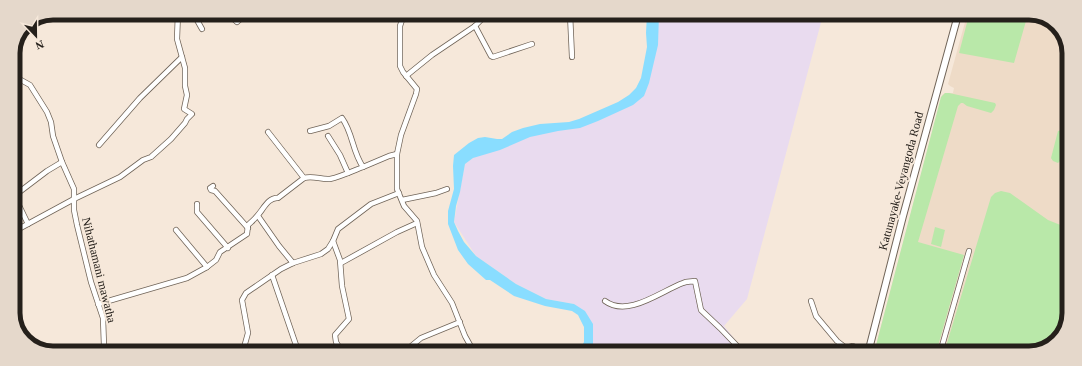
<svg xmlns="http://www.w3.org/2000/svg" width="1082" height="366" font-family="'Times New Roman',serif">
<style>
.industrial{fill:#e9dbef}
.built{fill:#eedbc7}
.green{fill:#b9e8a9}
.water{fill:#89ddff}
.lines{fill:none;stroke-linecap:round;stroke-linejoin:round}
.minor-casing{stroke:#706458;stroke-width:6}
.major-casing{stroke:#706458;stroke-width:8}
.minor{stroke:#fff;stroke-width:4.5}
.major{stroke:#fff;stroke-width:6}
.labels{text-anchor:middle;stroke-width:4;stroke-linejoin:round;paint-order:stroke}
.street-label{font-size:12px;fill:#25201b;stroke:#f6e8da}
.rim{fill:none;stroke:#25201b;stroke-width:5}
</style>
<rect width="100%" height="100%" fill="#f6e8da"/>
<polygon class="industrial" points="654,14 823,15 747,299 724,326 745,352 588,352 593,333 574,304 546,299 516,284 476,256 454,222 465,164 490,145 598,121 644,96"/>
<polygon class="built" points="967,15 1042,15 1061,28 1069,50 1067,326 1053,345 1030,353 874,353 942,95 945,93 953,93 954,88 950,86 948,84"/>
<g class="green">
<polygon points="969,15 1029,15 1026,21 1014,63 959,53"/>
<polygon points="945,93 949,93 995,103 996,105 994,110 991,113 967,106 963,103 961,103 958,106 918,242 964,255 936,353 874,353 941,97"/>
<path d="M1058 131C1062 130 1066 133 1068 136 1067 145 1066 157 1058 163L1053 161 1051 158Z"/>
<polygon points="1001,191 1010,193 1048,220 1068,228 1067,326 1053,345 1030,353 944,353 991,197 995,193"/>
<polygon points="935,227 945,230 941,247 931,244"/>
</g>
<polygon class="water" points="647,14 659,14 658,45 649,83 644,96 633,105 598,121 580,128 558,131 530,137 500,150 473,158 465,164 460,192 456,206 454,222 458,231 464,242 476,256 516,284 546,299 574,304 585,311 593,324 593,346 590,352 579,352 584,342 584,327 578,315 572,311 545,306 514,296 490,280 486,280 468,264 458,250 448,224 448,211 454,189 453,166 454,155 469,143 478,138 485,137 497,139 502,139 512,132 523,128 540,124 569,122 579,119 618,102 629,95 636,88 641,78 647,47 646,33"/>
<g class="lines">
<defs>
<g id="minor">
<polyline points="193,13 202,29"/>
<polyline points="227,13 237,22 247,13"/>
<polyline points="404,14 400,26 400,66 403,72 417,89 416,94 401,135 397,154 397,189 404,206 417,221 422,247 434,275 452,303 465,336 474,352"/>
<polyline points="570,14 572,57"/>
<polyline points="475,26 491,56 493,57 532,44"/>
<polyline points="13,75 21,80 30,85 47,112 51,122 53,136 62,162 74,189 74,210 77,225 91,282 103,318 104,346 106,351"/>
<polyline points="406,76 432,55 475,26 487,14"/>
<path d="M310 131 329 126 342 118C353 133 352 151 363 167L389 156 397 154"/>
<polyline points="268,132 304,178"/>
<polyline points="328,136 340,155 348,173"/>
<polyline points="99,145 140,98 182,57"/>
<polyline points="213,186 210,188 211,190 215,191 248,228"/>
<polyline points="13,193 28,224"/>
<polyline points="14,196 47,171 62,162"/>
<polyline points="402,200 436,193 447,189"/>
<polyline points="197,204 197,212 228,248"/>
<polyline points="258,216 279,246 293,263"/>
<polyline points="176,230 207,267"/>
<polyline points="13,232 74,199 120,177 143,160 151,157 171,139 185,123 187,119 192,114 184,109 187,95 185,86 185,68 177,39 178,13"/>
<polyline points="333,241 340,260 342,286 349,319 335,335 336,342 342,352"/>
<polyline points="341,263 397,232 417,223"/>
<polyline points="272,275 297,348"/>
<path d="M605 301C628 318 661 291 683 283 687 281 691 282 695 281L701 310 720 328 743 352"/>
<polyline points="811,301 816,316 837,341 846,348 853,346 865,353"/>
<path d="M98 304 187 278 207 267 216 260 220 252 247 234 248 225C251 222 254 220 257 216 263 210 268 197 278 198L304 178C313 175 321 180 330 179 340 177 353 171 363 167"/>
<polyline points="243,351 248,333 242,300 246,293 281,269 293,263 321,254 328,249 333,241 338,229 371,204 399,193"/>
<polyline points="404,352 421,338 460,322"/>
<polyline points="940,353 969,251"/>
</g>
<polyline id="major" points="868,353 903,216 958,15"/>
</defs>
<use href="#minor" class="minor-casing"/>
<use href="#major" class="major-casing"/>
<use href="#minor" class="minor"/>
<use href="#major" class="major"/>
</g>
<g class="labels">
<g class="street-label">
<text transform="translate(901 181) rotate(-75)" y="4">Katunayake-Veyangoda Road</text>
<text transform="translate(99 270) rotate(76)" y="4">Nihathamani mawatha</text>
</g>
</g>
<path d="M0 0H1082V366H0ZM53 20H1029A33 33 0 0 1 1062 53V313A33 33 0 0 1 1029 346H53A33 33 0 0 1 20 313V53A33 33 0 0 1 53 20Z" fill="#e5d8cb" fill-rule="evenodd"/>
<path class="rim" d="M53 20H1029A33 33 0 0 1 1062 53V313A33 33 0 0 1 1029 346H53A33 33 0 0 1 20 313V53A33 33 0 0 1 53 20Z"/>
<g transform="translate(36 36) rotate(158)" stroke="#f6e8da" stroke-width="3" paint-order="stroke">
<path d="M0-3L7 15L0 10L-7 15Z" fill="#25201b"/>
<text y="-6" font-size="11" font-weight="bold" text-anchor="middle" fill="#25201b">N</text>
</g>
</svg>
